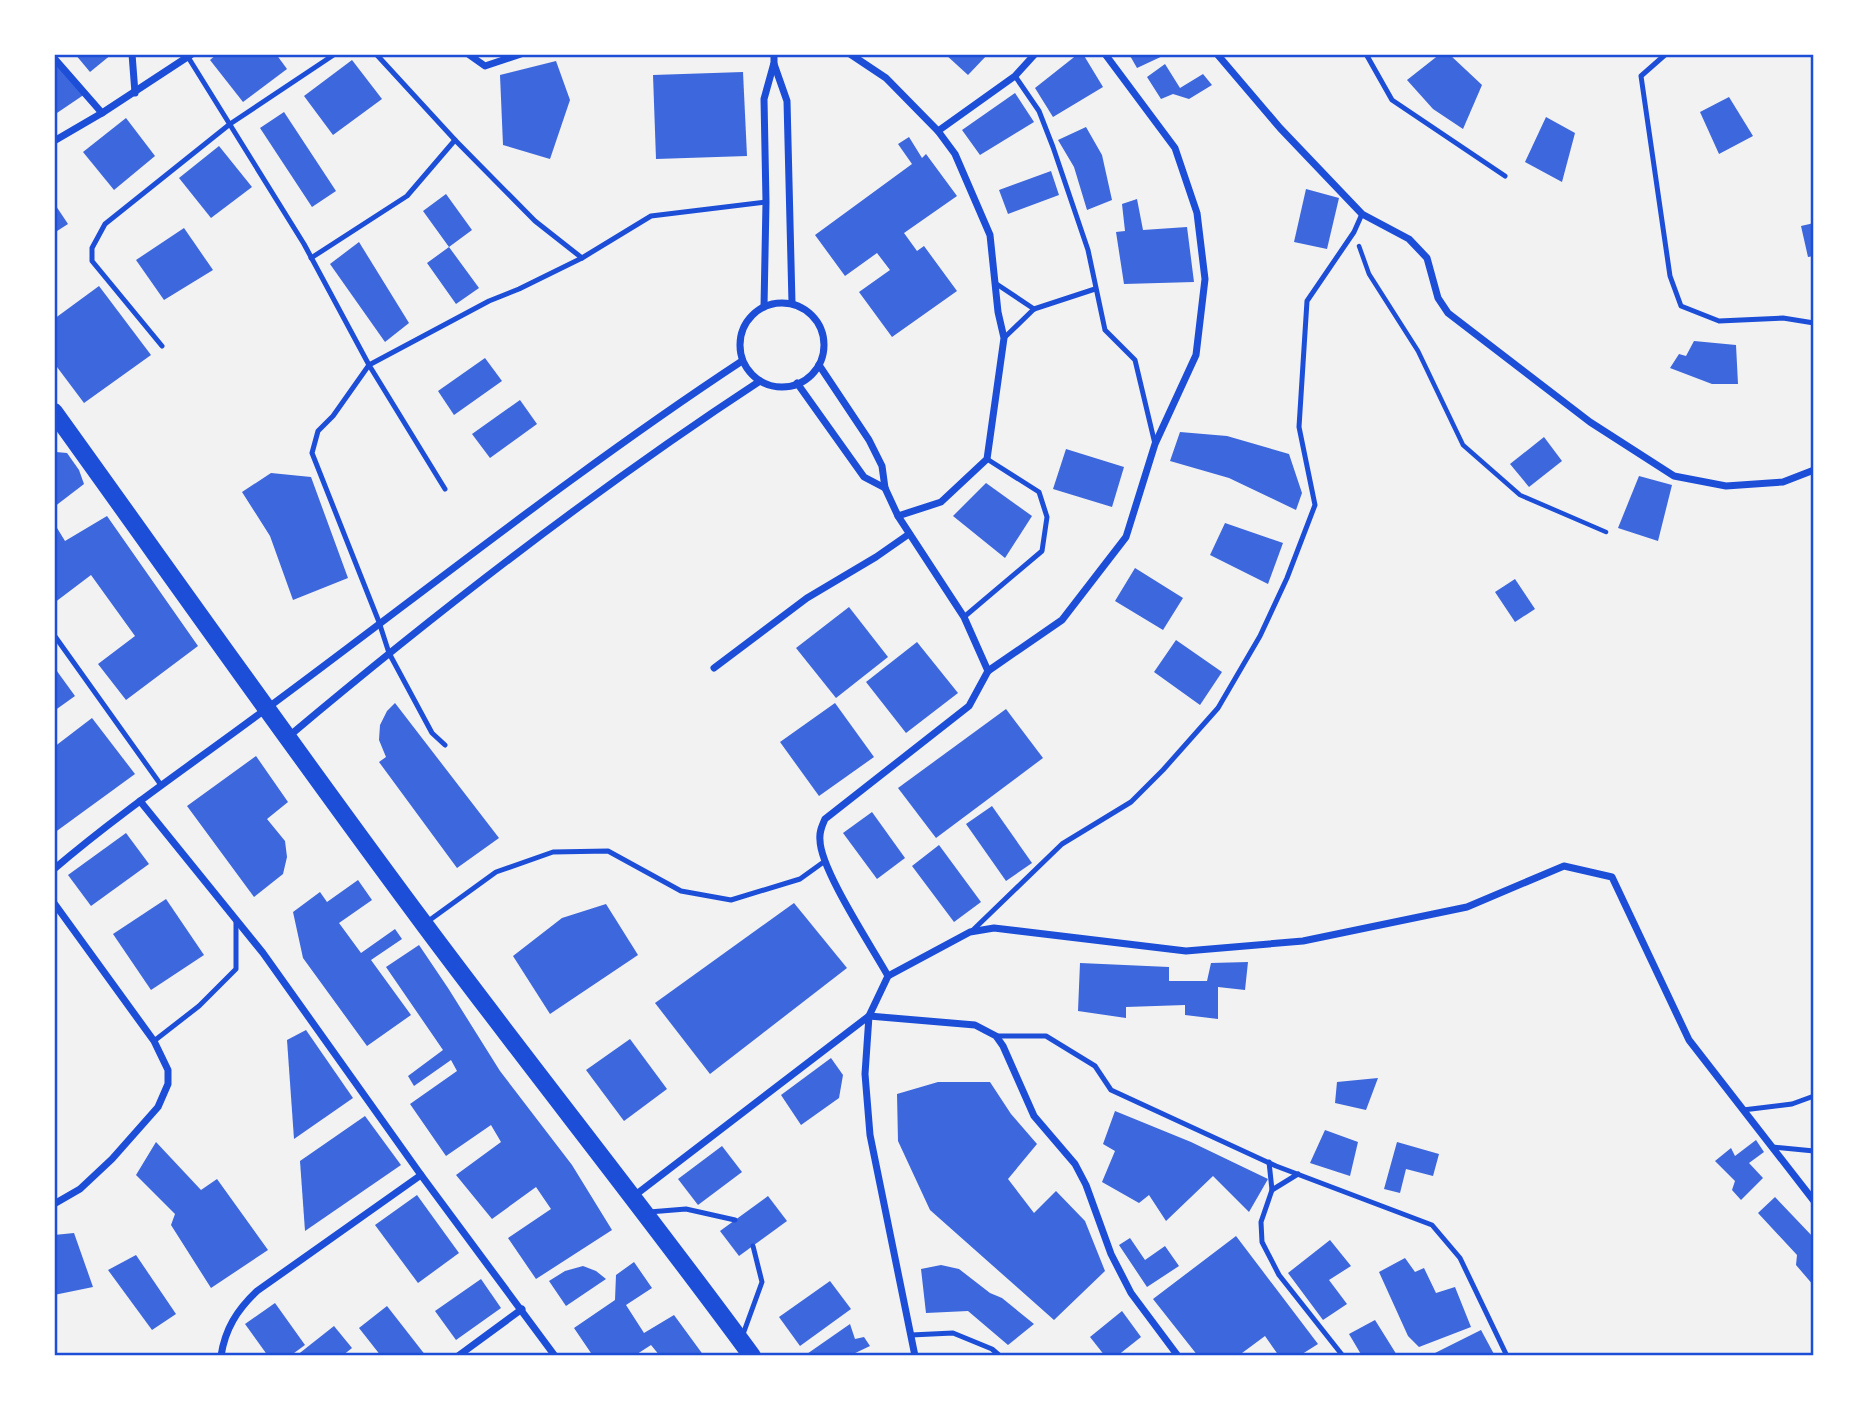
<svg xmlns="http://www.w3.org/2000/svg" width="1868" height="1410" font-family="'PT Sans',sans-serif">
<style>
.building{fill:#3d67dc}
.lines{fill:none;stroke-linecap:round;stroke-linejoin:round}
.path{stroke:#1d4ed8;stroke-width:4.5}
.service{stroke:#1d4ed8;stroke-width:5}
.minor{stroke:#1d4ed8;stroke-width:7}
.primary{stroke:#1d4ed8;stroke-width:18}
.neatline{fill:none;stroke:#1d4ed8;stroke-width:2.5}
</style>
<rect width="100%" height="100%" fill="#f2f2f2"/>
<g class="building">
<polygon points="75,54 112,54 90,72"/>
<polygon points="217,54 276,54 287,69 243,102 210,60"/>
<polygon points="945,54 988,54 968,75"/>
<polygon points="1078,54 1083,54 1103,87 1053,117 1035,88"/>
<polygon points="1129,54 1167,54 1137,68"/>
<polygon points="1440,54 1449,54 1482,85 1463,129 1433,109 1407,80"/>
<polygon points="352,60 382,99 333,135 304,96"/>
<polygon points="556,61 570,100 550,159 503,145 500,75"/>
<polygon points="59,63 85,94 54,115 54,65"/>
<polygon points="1165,64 1180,88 1203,74 1212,85 1189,99 1173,94 1161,99 1147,77"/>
<polygon points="743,72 747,156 656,159 653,75"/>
<polygon points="1015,93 1034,122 980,155 962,130"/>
<polygon points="1729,97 1753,136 1719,154 1700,112"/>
<polygon points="284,112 336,191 312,207 260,128"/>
<polygon points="1546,117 1575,133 1562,182 1525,162"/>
<polygon points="126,118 155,156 114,190 83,152"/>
<polygon points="1086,127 1102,155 1112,200 1087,210 1074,167 1058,140"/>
<polygon points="909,137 922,158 926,154 957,196 904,233 917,251 924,246 957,291 892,337 859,292 890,270 877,253 845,276 815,235 912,164 898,144"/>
<polygon points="219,146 252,187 211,218 179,178"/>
<polygon points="1051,171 1059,195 1008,214 999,190"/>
<polygon points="1306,189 1339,198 1327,249 1294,242"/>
<polygon points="446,194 472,230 449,247 479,288 456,304 427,263 449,247 423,211"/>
<polygon points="1137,199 1143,230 1187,227 1194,282 1124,284 1116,232 1125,231 1122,204"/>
<polygon points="54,203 68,224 54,233"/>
<polygon points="1814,223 1814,256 1808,257 1801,226"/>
<polygon points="184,228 213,270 164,300 136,260"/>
<polygon points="359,242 409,323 385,342 330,264"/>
<polygon points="99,286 151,355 84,403 54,363 54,319"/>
<polygon points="1694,341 1736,345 1738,384 1712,384 1670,368 1679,354 1686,356"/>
<polygon points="485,358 502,381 454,415 438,391"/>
<polygon points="520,400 537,424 490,458 472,434"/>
<polygon points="1180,432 1227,436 1289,454 1302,493 1296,510 1229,478 1170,461"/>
<polygon points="1544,437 1562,461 1529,487 1510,464"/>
<polygon points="1066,449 1124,467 1112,507 1053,489"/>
<polygon points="56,452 67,453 79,470 84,484 54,507 54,454"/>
<polygon points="271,473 311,477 348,578 293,600 270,536 242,492"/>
<polygon points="1639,476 1672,485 1658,541 1618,528"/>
<polygon points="986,483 1032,516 1005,558 953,516"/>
<polygon points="107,516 198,646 126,700 98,664 135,636 91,575 54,603 54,523 65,541"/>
<polygon points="1225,523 1283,543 1268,584 1210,555"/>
<polygon points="1135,568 1183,598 1163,630 1115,601"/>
<polygon points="1515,579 1535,609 1515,622 1495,592"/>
<polygon points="849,607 888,657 836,698 796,648"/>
<polygon points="1176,640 1222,672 1200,705 1154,672"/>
<polygon points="917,642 958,693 906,733 866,682"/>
<polygon points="54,667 75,696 54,711"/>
<polygon points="395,703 499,838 457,868 379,762 386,757 379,740 380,725 387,711"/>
<polygon points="835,703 874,757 819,796 780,742"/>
<polygon points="1006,709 1043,758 936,838 898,788"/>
<polygon points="92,718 135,774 54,833 54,747"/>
<polygon points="256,756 288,802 267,819 285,841 287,857 283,874 254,897 187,806"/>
<polygon points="992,806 1032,863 1006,881 966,824"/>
<polygon points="872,812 905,858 877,879 843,833"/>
<polygon points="126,833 149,864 91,906 68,875"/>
<polygon points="939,845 981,902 954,922 912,866"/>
<polygon points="358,880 372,900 339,923 361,953 395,929 402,939 371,960 411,1015 367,1046 303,958 293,912 320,892 327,902"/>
<polygon points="166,899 204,955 151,990 113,934"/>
<polygon points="794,903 847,968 710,1074 655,1003"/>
<polygon points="606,904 638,955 550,1014 513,956 562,918"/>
<polygon points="419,945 448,988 500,1071 572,1165 612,1230 536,1279 508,1238 551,1209 536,1187 492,1219 456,1175 501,1142 491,1125 446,1156 410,1104 457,1071 451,1060 414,1086 408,1076 443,1050 386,967"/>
<polygon points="1248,962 1245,990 1218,987 1218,1019 1185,1015 1185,1005 1126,1007 1126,1018 1078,1011 1080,963 1169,967 1169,981 1207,981 1211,963"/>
<polygon points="306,1030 353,1098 294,1139 287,1040"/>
<polygon points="630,1039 667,1089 624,1121 586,1070"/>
<polygon points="831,1058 843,1075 839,1098 801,1125 781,1095"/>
<polygon points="1378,1078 1366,1110 1335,1103 1337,1082"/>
<polygon points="938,1082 990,1082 1011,1114 1037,1144 1008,1179 1034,1213 1056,1191 1085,1221 1105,1271 1054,1320 930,1210 898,1141 897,1094"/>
<polygon points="1115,1111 1191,1142 1268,1179 1249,1212 1213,1176 1166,1221 1149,1195 1139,1203 1102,1182 1115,1151 1103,1144"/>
<polygon points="365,1116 401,1165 305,1231 300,1161"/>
<polygon points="1325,1130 1358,1142 1350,1176 1310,1163"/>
<polygon points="1756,1140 1764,1152 1749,1163 1763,1178 1741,1200 1732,1190 1735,1181 1715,1161 1731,1148 1735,1156"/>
<polygon points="156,1142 201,1190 217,1179 268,1250 211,1288 171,1225 175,1214 136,1175"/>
<polygon points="1397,1142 1439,1154 1433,1176 1406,1169 1400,1193 1384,1189"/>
<polygon points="722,1146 742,1172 698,1205 678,1179"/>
<polygon points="417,1195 459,1253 418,1283 375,1225"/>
<polygon points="768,1196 787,1221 739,1256 720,1231"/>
<polygon points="1775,1197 1814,1238 1814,1286 1796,1265 1797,1255 1758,1213"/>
<polygon points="74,1233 93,1287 54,1295 54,1235"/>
<polygon points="1236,1236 1318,1344 1299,1356 1279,1356 1265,1336 1238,1356 1198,1356 1153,1299"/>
<polygon points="1130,1238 1145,1260 1165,1246 1179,1266 1147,1287 1119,1245"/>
<polygon points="1330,1240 1351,1266 1329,1280 1347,1304 1323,1320 1288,1273"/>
<polygon points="136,1255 176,1314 152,1330 108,1270"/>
<polygon points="1405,1258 1415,1272 1424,1268 1436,1293 1455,1287 1471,1327 1419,1347 1408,1336 1379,1272"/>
<polygon points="634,1262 652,1288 626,1305 644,1333 674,1315 704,1356 660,1356 651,1345 634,1356 593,1356 574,1328 615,1300 616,1275"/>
<polygon points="941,1265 959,1269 990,1293 1002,1298 1034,1324 1008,1345 968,1311 926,1313 921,1269"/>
<polygon points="583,1266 596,1271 606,1279 566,1306 549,1281 565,1271"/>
<polygon points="481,1279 501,1308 456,1340 435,1311"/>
<polygon points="830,1281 851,1309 800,1346 779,1317"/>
<polygon points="275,1303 305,1345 290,1356 268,1356 245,1324"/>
<polygon points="387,1306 426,1356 381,1356 359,1328"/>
<polygon points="1122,1311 1141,1337 1117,1356 1105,1356 1090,1337"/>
<polygon points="1375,1320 1395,1352 1397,1356 1362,1356 1349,1334"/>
<polygon points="850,1324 855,1339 864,1337 870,1346 849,1356 804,1356"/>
<polygon points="334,1326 352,1348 342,1356 296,1356"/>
<polygon points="1481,1330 1495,1356 1434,1356 1433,1354"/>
</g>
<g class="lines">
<polyline class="path" points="1359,246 1369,274 1418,351 1463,445 1520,495 1606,532"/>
<g class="service">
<polyline points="376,54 455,140 535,221 582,258"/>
<polyline points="1366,54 1392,100 1505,176"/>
<polyline points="1666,54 1641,76 1670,276 1681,306 1719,321 1783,318 1814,323"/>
<polyline points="188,57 304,244 369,365 333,416 318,431 312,453 379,622 389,653 432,733 445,745"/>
<polyline points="1015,76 1039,111 1053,147 1088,250 1105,330 1135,360 1155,444"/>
<polyline points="311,258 407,196 455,140"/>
<polyline points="995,283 1034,309"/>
<polyline points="1004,338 1034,309 1095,289"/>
<polyline points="162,346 92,261 92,248 105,224 230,124 335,54"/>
<polyline points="445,489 369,365 489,301 519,289 582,258 651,216 766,202"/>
<polyline points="964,617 1042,551 1047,517 1039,492 987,459"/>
<polyline points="54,635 161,785"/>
<polyline points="427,922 496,872 553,852 608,851 681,891 731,900 800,879 825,861"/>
<polyline points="973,930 1062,844 1131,802 1163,770 1218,708 1260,636 1287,578 1315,505 1299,427 1307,301 1354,232 1362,214"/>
<polyline points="996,1036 1046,1036 1095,1066 1111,1090 1276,1166 1432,1225 1460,1258 1507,1356"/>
<polyline points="154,1041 199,1006 236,969 236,920"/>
<polyline points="1743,1110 1792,1104 1814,1096"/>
<polyline points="1772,1147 1814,1151"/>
<polyline points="1269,1162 1272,1190 1261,1222 1262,1242 1279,1275 1343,1356"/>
<polyline points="1272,1190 1298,1174"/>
<polyline points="649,1212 686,1209 735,1220"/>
<polyline points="911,1335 953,1333 992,1349 1000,1356"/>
<polyline points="742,1337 762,1282 753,1246"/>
</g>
<g class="minor">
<polyline points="132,54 135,93"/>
<polyline points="468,54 485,66 521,54"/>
<polyline points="1217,54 1280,128 1362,214 1409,239 1427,258 1438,298 1448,313 1590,422 1674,476 1726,486 1783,482 1814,470"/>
<polyline points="54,58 102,113"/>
<polyline points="774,64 787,101 792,303"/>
<polyline points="938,131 1015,76 1035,54"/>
<polyline points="54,141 102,113 192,54"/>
<circle cx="782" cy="345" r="42"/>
<polyline points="764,307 766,202 764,99 774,63 774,54"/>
<polyline points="819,365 869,440 882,466 885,488 898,516 941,502 987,459 1004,338 998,312 990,235 955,154 938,131 886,78 850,54"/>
<polyline points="797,383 864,477 885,488"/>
<polyline points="714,668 807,598 876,557 909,534"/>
<polyline points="988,671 1062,620 1126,537 1155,444 1196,355 1205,279 1197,213 1175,148 1105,54"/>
<path d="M288 737C439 610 595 489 760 381"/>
<polyline points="140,801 263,953 421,1175 555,1356"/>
<path d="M54 869C122 811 195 762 266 709 424 592 578 469 742 361"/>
<polyline points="54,903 154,1041 168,1070 168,1084 158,1107 112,1159 80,1189 54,1204"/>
<path d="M888 976C872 947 820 869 820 840 819 832 822 826 825 819L969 706 988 671 964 617 898 516"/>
<polyline points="634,1196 869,1016 975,1025 996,1036 1003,1046 1034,1116 1075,1164 1086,1185 1111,1254 1131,1293 1178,1356"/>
<path d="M221 1356C225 1329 237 1310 257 1291L421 1175"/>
<polyline points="458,1356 522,1309"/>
<polyline points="915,1356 870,1135 865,1074 869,1016 888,976 970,932 994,928 1186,951 1303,941 1467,907 1564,866 1612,877 1689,1040 1814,1201"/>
</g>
<path class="primary" d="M54 412C177 583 298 755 424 924 532 1069 645 1210 752 1356"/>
</g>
<rect width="1868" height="1410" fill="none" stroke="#ffffff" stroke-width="112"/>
<rect x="56" y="56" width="1756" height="1298" class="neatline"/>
</svg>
